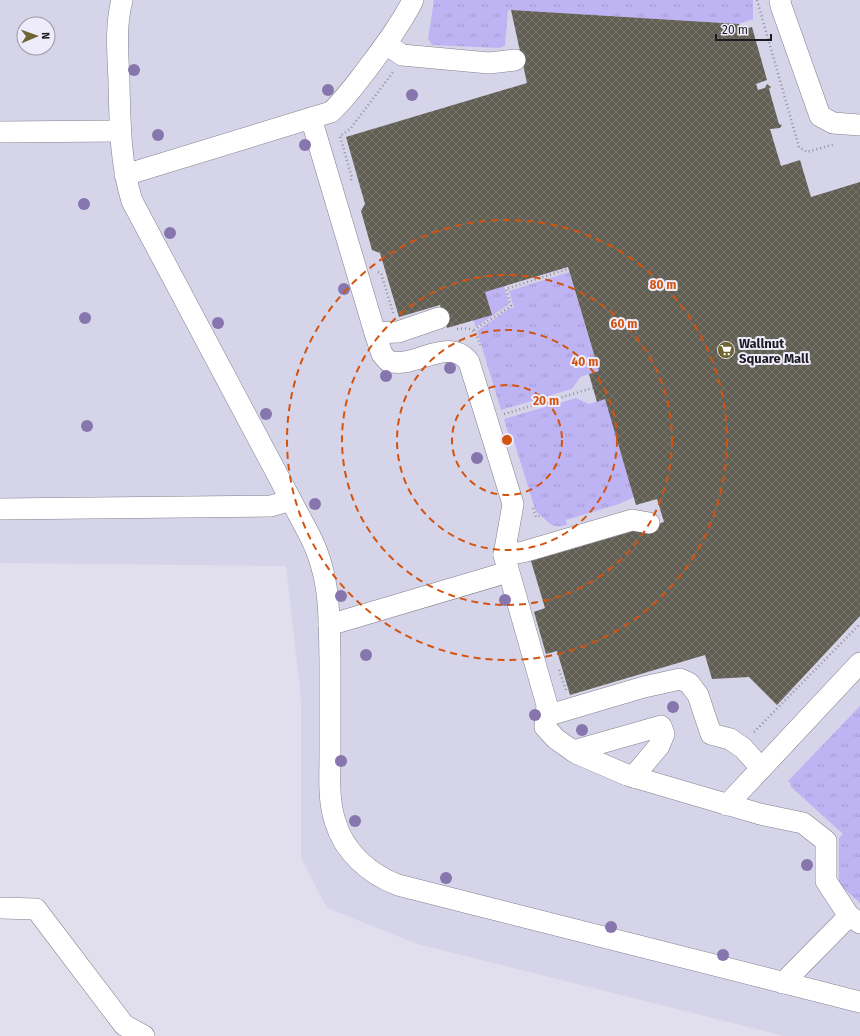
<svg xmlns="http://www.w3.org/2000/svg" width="860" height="1036" font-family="'Fira Sans',sans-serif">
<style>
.built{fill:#d6d4e9;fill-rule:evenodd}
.grass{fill:url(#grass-tufts)}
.building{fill:url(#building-cross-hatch)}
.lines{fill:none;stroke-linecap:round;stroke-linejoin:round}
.minor-casing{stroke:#82808c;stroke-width:22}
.path{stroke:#92909b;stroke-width:2.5;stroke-dasharray:1 3;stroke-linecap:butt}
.minor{stroke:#fff;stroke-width:21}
.tree{fill:#8776ae}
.ring{fill:none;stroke:#d4530e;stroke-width:2;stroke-dasharray:7 5}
.labels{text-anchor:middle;stroke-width:4;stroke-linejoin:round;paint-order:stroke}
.poi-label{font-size:13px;font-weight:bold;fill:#1c1c21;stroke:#eeecfb;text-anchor:start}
.centre{fill:#d4530e;stroke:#eeecfb;stroke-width:2}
.ring-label{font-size:12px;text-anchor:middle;font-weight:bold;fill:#d4530e;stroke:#eeecfb;stroke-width:4;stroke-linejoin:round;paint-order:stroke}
</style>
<defs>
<pattern id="grass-tufts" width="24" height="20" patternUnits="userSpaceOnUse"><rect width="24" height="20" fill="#bfb4f3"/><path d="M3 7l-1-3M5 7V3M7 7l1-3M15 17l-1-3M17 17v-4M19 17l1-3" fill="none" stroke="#a49ad0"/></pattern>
<pattern id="building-cross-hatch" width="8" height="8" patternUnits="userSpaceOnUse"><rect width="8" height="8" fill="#615f53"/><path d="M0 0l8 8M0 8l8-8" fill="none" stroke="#78766d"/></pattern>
</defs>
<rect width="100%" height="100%" fill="#e1dfed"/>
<path class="built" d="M0 0H860V1036H784L417 944 327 908 301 858V700L286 566 0 563ZM24 24H48V48H24Z"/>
<g class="grass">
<polygon points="434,0 753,0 753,19 739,24 508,10 505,46 499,48 432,45 428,39"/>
<polygon points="569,272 599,371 580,377 572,389 501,410 477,331 510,308 514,308 509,291"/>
<polygon points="504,286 509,304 476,327 473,320 485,292"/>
<path d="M576 398 589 404 605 399 634 497 619 504 566 520 567 525C549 530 549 520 536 512L514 441 510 439 504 419Z"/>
<polygon points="860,706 860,903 839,884 839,838 843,834 790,786 791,784 788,781"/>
</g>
<polygon class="building" points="511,10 739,24 741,30 752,27 767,80 756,84 758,90 765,88 767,84 771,87 769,89 779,124 782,125 780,128 770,129 781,166 800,160 811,197 860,182 860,616 777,705 749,677 712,679 705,655 570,695 557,651 546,654 534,612 545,608 531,561 664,522 657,499 636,505 605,399 597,402 589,374 599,371 568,267 485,292 492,315 447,328 440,305 399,317 380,253 372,250 361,211 365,204 346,137 527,83"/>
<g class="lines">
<defs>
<g id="minor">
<path d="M122 0C115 27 118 54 119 82 120 123 120 162 132 201L310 536C331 577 329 616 330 661 330 692 330 723 330 754 330 776 328 800 335 821 344 852 369 874 398 885L860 1002"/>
<polyline points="780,0 781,6 820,116 833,123 860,125"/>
<polyline points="386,44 402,55 489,63 515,60"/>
<path d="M311 118 375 333 382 354 388 361C414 370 448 335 469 362L513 504 504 555 547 705 545 727 556 739 576 753 627 775 760 814 803 823 826 841V881L849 916 860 923"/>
<polyline points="0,132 120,131"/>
<path d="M125 175 331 112C344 100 354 86 365 72 382 49 400 26 413 0"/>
<polyline points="375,333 398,332 439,318"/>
<polyline points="0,509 271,506 291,500"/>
<polyline points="504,555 523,552 632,520 649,523"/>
<polyline points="329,625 508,572"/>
<polyline points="546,716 644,687 680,679 689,683 698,695 711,734 730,739 743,748 761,768"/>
<polyline points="573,751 661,726 664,734 659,746 633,777"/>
<polyline points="727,805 860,663"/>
<polyline points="0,908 36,909 124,1025 144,1036"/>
<polyline points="783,983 849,916"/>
</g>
</defs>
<use href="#minor" class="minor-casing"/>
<g class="path">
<polyline points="757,0 799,147 807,152 835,144"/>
<polyline points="351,180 352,178 340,136 350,129 394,71"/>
<polyline points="378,272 381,273 393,313"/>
<path d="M457 329C474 327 475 330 480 345"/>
<polyline points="474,330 511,306 506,289 568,269"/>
<polyline points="504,414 593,388"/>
<polyline points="533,508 536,517 540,516"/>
<polyline points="559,670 566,690"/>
<polyline points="754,732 860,624"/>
</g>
<use href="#minor" class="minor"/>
</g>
<g class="tree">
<circle cx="134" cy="70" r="6"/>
<circle cx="328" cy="90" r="6"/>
<circle cx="412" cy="95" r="6"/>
<circle cx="158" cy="135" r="6"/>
<circle cx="305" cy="145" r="6"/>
<circle cx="84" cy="204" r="6"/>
<circle cx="170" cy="233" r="6"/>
<circle cx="344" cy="289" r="6"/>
<circle cx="85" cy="318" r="6"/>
<circle cx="218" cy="323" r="6"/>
<circle cx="450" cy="368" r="6"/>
<circle cx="386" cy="376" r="6"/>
<circle cx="266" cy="414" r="6"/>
<circle cx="87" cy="426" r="6"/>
<circle cx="477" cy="458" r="6"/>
<circle cx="315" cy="504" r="6"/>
<circle cx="341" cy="596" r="6"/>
<circle cx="505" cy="600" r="6"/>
<circle cx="366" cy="655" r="6"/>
<circle cx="673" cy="707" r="6"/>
<circle cx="535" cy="715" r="6"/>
<circle cx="582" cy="730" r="6"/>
<circle cx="341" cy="761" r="6"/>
<circle cx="355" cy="821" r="6"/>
<circle cx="807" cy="865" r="6"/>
<circle cx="446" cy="878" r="6"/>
<circle cx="611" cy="927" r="6"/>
<circle cx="723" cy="955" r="6"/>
</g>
<g class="ring">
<circle cx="507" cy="440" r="55"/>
<circle cx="507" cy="440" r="110"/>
<circle cx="507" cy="440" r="165"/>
<circle cx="507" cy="440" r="220"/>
</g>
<defs>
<symbol id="supermarket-disc" viewBox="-11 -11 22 22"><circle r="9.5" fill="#6f6532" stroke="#eeecfb"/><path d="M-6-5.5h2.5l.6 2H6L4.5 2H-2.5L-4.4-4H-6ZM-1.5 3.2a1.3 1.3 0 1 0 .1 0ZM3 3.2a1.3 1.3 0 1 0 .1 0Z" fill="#fff"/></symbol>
</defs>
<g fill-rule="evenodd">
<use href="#supermarket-disc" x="716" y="340" width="20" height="20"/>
</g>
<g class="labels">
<g class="poi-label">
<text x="739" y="348">Wallnut<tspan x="739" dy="15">Square Mall</tspan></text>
</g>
</g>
<circle cx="507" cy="440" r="6" class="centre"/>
<g class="ring-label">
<text x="663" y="289">80 m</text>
<text x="624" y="328">60 m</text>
<text x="585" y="366">40 m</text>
<text x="546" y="405">20 m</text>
</g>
<g transform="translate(36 36) rotate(88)"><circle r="19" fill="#eeecfb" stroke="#9a99a4"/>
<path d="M0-3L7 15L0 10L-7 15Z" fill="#6f6532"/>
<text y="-6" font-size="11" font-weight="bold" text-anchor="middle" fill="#1c1c21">N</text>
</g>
<path d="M716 34v6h55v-6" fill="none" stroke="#1c1c21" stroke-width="2"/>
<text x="722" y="34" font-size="12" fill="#1c1c21" stroke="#eeecfb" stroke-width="3" paint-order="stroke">20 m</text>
</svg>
